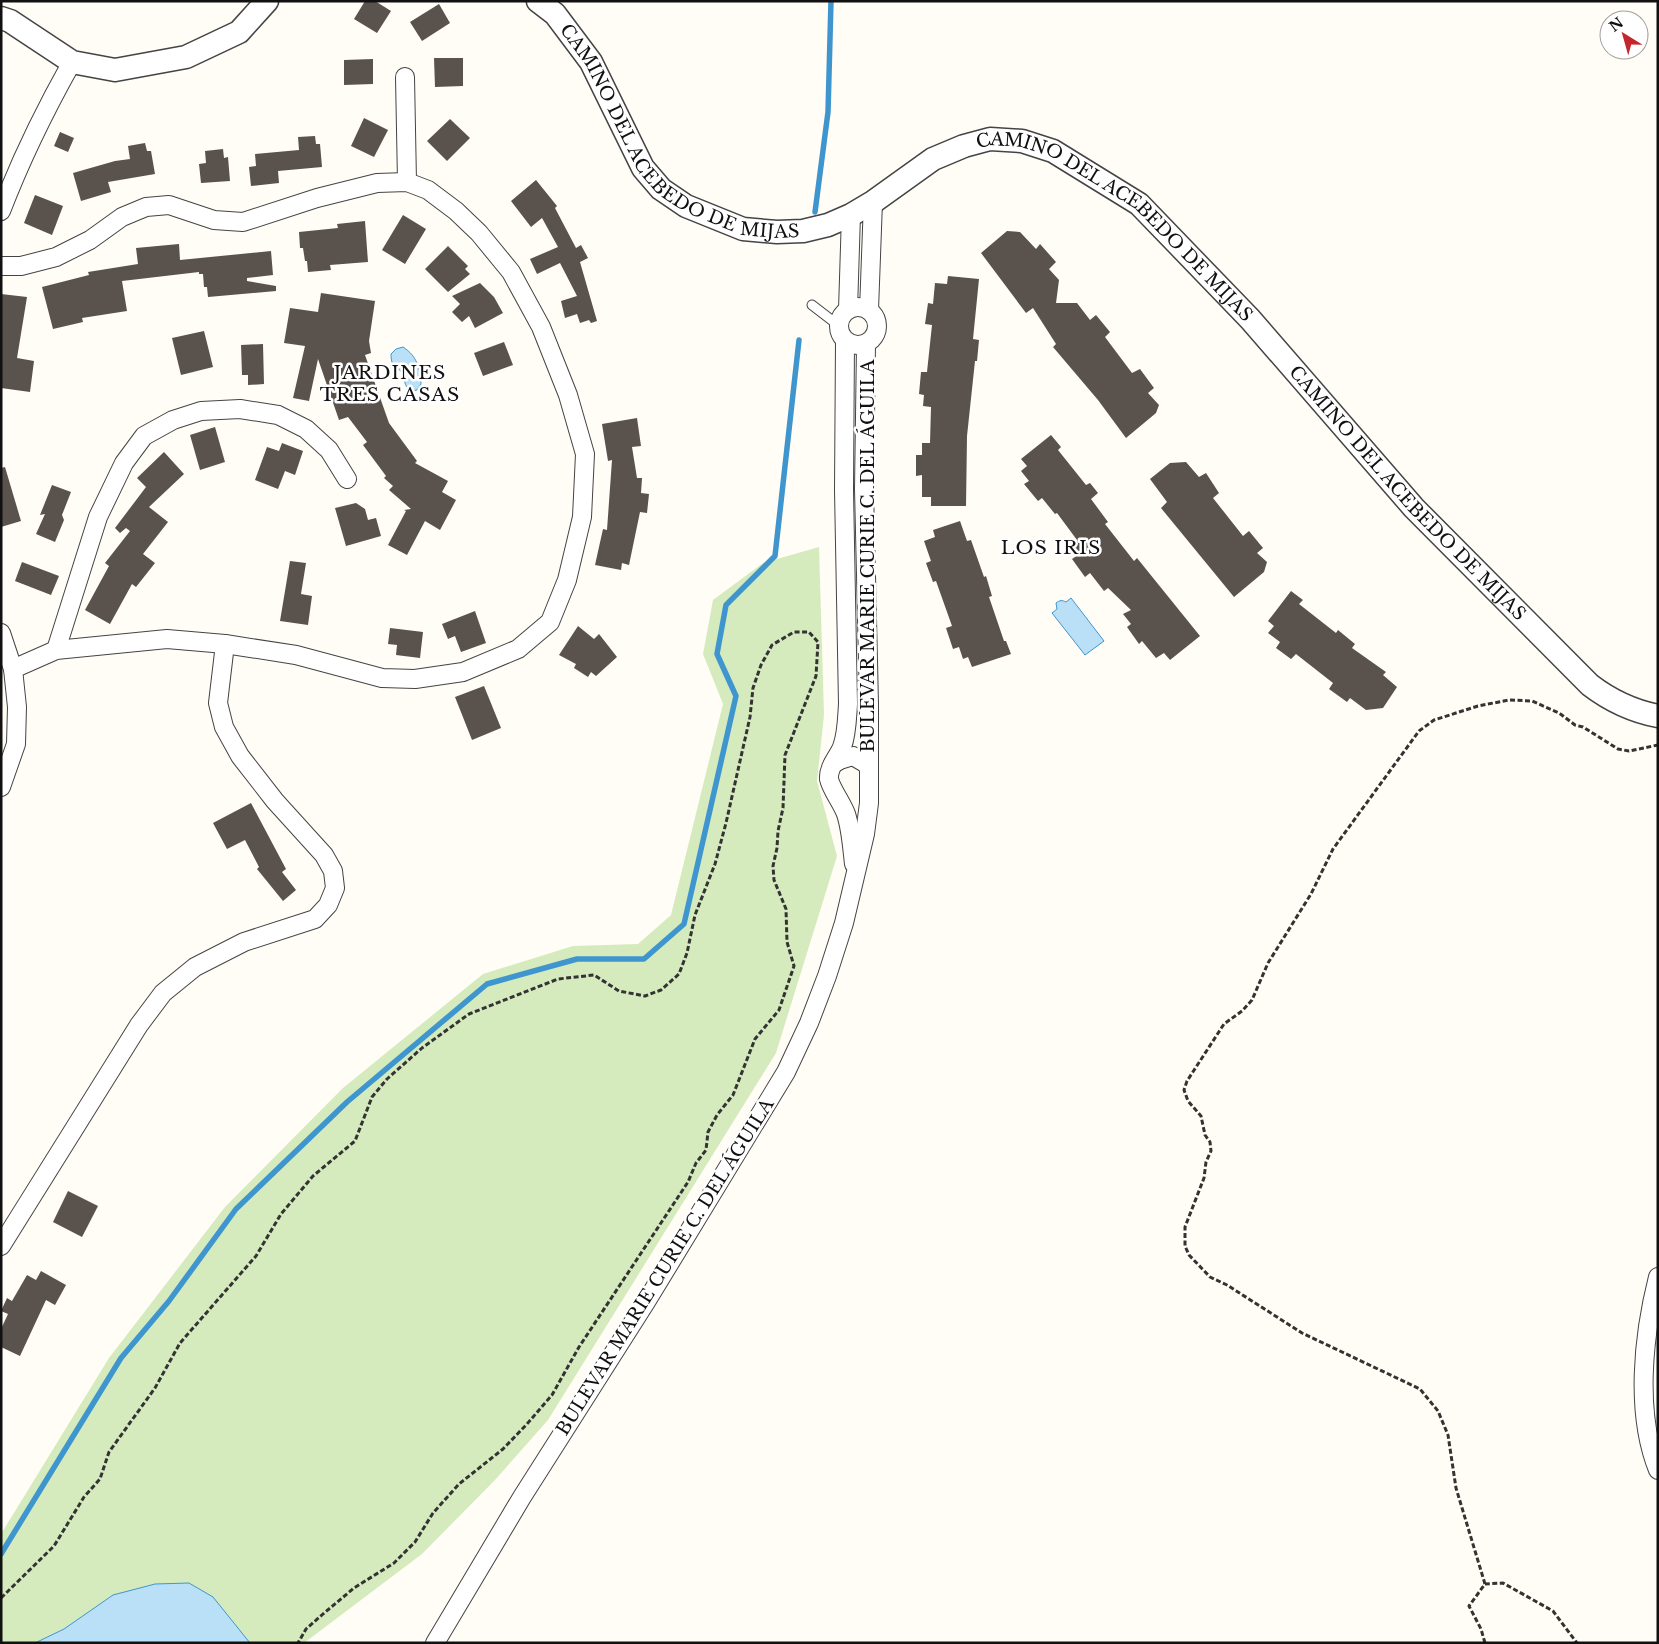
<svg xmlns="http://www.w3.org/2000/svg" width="1659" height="1644" font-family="'Libre Baskerville',serif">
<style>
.green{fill:#d5ebbd}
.water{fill:#b9e0f7;stroke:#3f96cf}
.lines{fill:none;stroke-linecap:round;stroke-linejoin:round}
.stream{stroke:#3f96cf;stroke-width:5.5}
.building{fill:#5a524d}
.service-casing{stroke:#444;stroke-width:11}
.minor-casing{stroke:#444;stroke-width:20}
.tertiary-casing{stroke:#444;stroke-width:25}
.path{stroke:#333;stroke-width:3;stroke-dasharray:5 2.5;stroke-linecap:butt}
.service{stroke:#fff;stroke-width:9}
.minor{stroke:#fff;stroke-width:18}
.tertiary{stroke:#fff;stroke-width:22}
.labels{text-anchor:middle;stroke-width:5;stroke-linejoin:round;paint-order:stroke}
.street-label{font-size:18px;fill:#111;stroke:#fff}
.neighbourhood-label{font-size:19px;letter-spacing:1px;fill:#111;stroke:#fff}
</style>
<rect width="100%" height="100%" fill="#fffdf5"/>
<polygon class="green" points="819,547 824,715 817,781 837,856 776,1053 548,1420 495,1480 422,1554 304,1643 1,1643 1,1534 109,1358 225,1207 343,1088 483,974 573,946 638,944 671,915 723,704 703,654 713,600 763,563"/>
<g class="water">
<path d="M403 347C417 356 420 368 421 384L417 390 412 391C405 387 404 383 405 376 398 365 391 370 391 354L396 349Z"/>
<path d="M1071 598 1104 641 1085 655 1052 613 1057 609 1056 603C1060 600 1062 600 1066 602Z"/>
<polygon points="189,1583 213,1597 250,1643 35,1643 64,1629 113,1595 155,1584"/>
</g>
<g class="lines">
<g class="stream">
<polyline points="815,212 828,112 831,1"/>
<polyline points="1,1554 121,1358 169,1301 236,1209 347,1102 487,984 577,959 644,959 684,924 736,696 717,654 726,605 775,556 799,340"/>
</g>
</g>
<g class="building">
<polygon points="365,1 375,1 391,11 377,33 354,19"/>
<polygon points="439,4 450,23 422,41 410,22"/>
<polygon points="434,58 463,58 463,86 435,87"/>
<polygon points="373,59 373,84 344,85 344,60"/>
<polygon points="364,118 388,130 374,157 351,146"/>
<polygon points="450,119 470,138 447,161 427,141"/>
<polygon points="60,132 74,138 68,152 54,146"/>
<polygon points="315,136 316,144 320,144 322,167 278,171 279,183 251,186 249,167 256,166 255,154 299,150 298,137"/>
<polygon points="145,143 147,151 151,151 155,174 108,182 111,192 81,201 73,173 115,161 130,159 128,146"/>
<polygon points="223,149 224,158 228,157 230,181 201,183 199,164 206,163 205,151"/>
<polygon points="536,180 557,206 555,208 576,248 581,245 588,258 580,262 597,321 591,323 589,320 580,323 577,314 565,318 561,301 577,296 560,263 537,274 530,259 558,247 542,218 531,227 511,201"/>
<polygon points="35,195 63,206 52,235 24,223"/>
<polygon points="403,215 426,229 405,264 382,250"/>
<polygon points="365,221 368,262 330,265 331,270 308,272 307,261 305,261 303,248 300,248 299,232 338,228 337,224"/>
<polygon points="1007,231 1020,232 1036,249 1040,244 1056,262 1049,269 1059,280 1056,303 1077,303 1090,320 1096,315 1110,332 1105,337 1132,373 1140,369 1154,388 1148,393 1159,405 1156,413 1126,438 1098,400 1053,347 1056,344 1033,308 1026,313 981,253"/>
<polygon points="179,244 180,260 271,251 273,275 247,278 247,281 276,286 276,291 208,297 207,287 204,287 203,274 199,274 199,272 122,281 127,311 82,318 83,322 53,329 42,287 89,275 88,272 138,264 136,248"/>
<polygon points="448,246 468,266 465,269 470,274 448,292 425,269"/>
<polygon points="948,276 979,279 973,339 979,340 977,361 975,361 967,436 966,506 931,506 931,497 922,497 922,475 916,476 916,455 922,455 922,443 930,443 931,407 923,406 924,395 919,394 921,372 927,372 932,325 925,324 928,303 933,304 935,283 947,284"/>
<polygon points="480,283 494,297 503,313 475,328 469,316 462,322 452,312 460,304 452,296"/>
<polygon points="321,293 375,301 369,341 371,353 365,355 389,423 417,461 415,463 448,481 442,492 456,500 440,530 425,521 407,555 388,545 406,511 404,510 411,509 389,490 393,486 384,478 386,476 363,445 367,442 348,417 339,420 318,359 309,401 293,398 305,346 284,343 290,308 318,312"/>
<polygon points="1,294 27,297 17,358 34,361 30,392 1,388"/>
<polygon points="204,331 213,367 181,375 172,338"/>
<polygon points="504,342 513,365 483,376 474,353"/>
<polygon points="263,344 264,384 248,385 248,375 242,375 241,345"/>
<polygon points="637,418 641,446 632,447 637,478 642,478 641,493 649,494 647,513 640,512 629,565 622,563 621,570 595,565 603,529 607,530 612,460 608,461 602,424"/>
<polygon points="215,427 225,462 200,470 190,435"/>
<polygon points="1051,435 1061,447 1058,450 1086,485 1090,483 1098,493 1091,499 1108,522 1105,524 1134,561 1137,558 1200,636 1170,660 1164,653 1156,658 1142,641 1139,644 1127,627 1131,624 1123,614 1131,610 1108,588 1104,591 1090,573 1085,577 1072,559 1078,555 1070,545 1077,540 1057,513 1055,514 1042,498 1038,501 1024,484 1029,481 1021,471 1027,466 1021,459"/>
<polygon points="282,443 303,451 295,475 285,471 278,489 255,480 267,447 279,451"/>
<polygon points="164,452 184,474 149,507 168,522 143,554 155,563 136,587 132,584 110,624 85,610 109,566 105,563 130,531 126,528 120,533 115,528 146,487 137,478"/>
<polygon points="1186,462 1199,477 1206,473 1219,493 1213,498 1243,536 1249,531 1263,548 1257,553 1267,562 1264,572 1234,597 1161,508 1167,502 1150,479 1170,463"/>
<polygon points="5,467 21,521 1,527 1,468"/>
<polygon points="52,485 71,492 62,515 64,520 55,542 36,534 45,514 40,515"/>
<polygon points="356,503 365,509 368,520 376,518 381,536 346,546 335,508"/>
<polygon points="960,521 967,541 971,540 984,577 986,576 992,596 989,597 1004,641 1006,641 1011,654 972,667 968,657 963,659 959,647 953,649 946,628 952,626 936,581 933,582 926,563 931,561 924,541 935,537 933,530"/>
<polygon points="290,561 306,563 301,594 312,596 308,625 280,621"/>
<polygon points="22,562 59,576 51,595 15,581"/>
<polygon points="1291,591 1303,600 1299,604 1336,633 1338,630 1355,644 1352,648 1386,672 1383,675 1397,687 1383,708 1366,710 1350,698 1347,702 1329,689 1333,683 1296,654 1291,659 1276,648 1280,642 1268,633 1274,626 1268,621"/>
<polygon points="475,611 486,643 461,652 455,636 448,639 442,624"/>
<polygon points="578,626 594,639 599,634 617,657 596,676 591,672 588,677 574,668 576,664 559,655"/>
<polygon points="390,628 423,632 420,658 396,655 397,645 388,644"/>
<polygon points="484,686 501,728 472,740 455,697"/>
<polygon points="251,803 286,869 282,872 296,890 283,901 257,869 259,867 245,840 227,849 213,823"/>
<polygon points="68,1191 98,1206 82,1237 53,1222"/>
<polygon points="41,1271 66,1285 55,1305 46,1300 20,1356 1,1347 1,1329 8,1314 1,1311 7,1298 12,1301 27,1275 36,1280"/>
</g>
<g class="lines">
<defs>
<polyline id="service" points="812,305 838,325"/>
<g id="minor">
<polyline points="405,77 407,182"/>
<path d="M1 211C21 159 45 110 72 62"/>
<polyline points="1,266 21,266 56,257 90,240 122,217 146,207 169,205 214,220 243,222 317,198 377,183 407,182 428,190 456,211 479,233 511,272 541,327 568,395 585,454 582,517 567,580 550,622 518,649 463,672 415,679 382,678 296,655 225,644 167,639 56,650 13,669"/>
<circle cx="858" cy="326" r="19"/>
<polyline points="848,310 851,215"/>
<polyline points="869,310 873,202"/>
<path d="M845 341 844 490 848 704C847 718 847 734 842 747 838 757 828 767 829 779 831 789 842 803 846 814 851 829 852 847 854 864"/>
<polyline points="1,633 13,669 17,707 16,744 1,787"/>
<polyline points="56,650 98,517 124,463 144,436 173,420 201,411 240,409 278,415 306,429 329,450 347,479"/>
<polyline points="833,764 840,760 853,756 865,763 869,768"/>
<polyline points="1,1246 139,1025 163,993 195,967 244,942 315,919 328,905 335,888 333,871 324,855 275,801 240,756 224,727 218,703 225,644"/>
<path d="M1658 1277C1643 1336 1635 1413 1658 1470"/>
<polyline points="435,1643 522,1497 646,1302 786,1072 809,1023 827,976 844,923 865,834 869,803 869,704 864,489 866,344"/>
</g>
<g id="tertiary">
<path id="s1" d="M538 1 555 14 591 62 643 168 661 189 686 206 743 229 777 232 803 231 828 225 851 215 873 202 933 159 964 146 990 139 1022 141 1053 151 1139 204 1250 319 1414 508 1590 685C1611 701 1632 711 1658 716"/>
<polyline points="1,18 10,21 72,62 115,70 186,57 239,32 267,1"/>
</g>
</defs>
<use href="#service" class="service-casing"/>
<use href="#minor" class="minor-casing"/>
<use href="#tertiary" class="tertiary-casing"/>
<g class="path">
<polyline points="1485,1584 1456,1488 1448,1435 1438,1411 1420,1389 1302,1333 1227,1285 1210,1277 1189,1255 1185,1246 1185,1227 1204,1178 1206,1162 1211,1151 1210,1142 1205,1135 1201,1116 1188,1101 1184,1090 1187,1081 1224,1024 1242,1011 1252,1000 1268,963 1311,894 1333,849 1419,731 1434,720 1478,706 1509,700 1532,701 1559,713 1575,725 1583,727 1618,749 1629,751 1658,745"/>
<polyline points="1,1598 54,1546 84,1497 100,1479 109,1452 155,1388 180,1343 256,1256 281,1214 313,1176 355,1141 372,1097 387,1079 422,1048 469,1014 558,979 594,975 619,991 645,996 661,990 679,974 687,953 695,915 715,864 726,823 750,717 753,688 761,665 772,645 794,632 809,632 818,642 816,676 785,755 783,808 778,831 777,848 773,866 774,880 786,909 787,942 794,966 779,1010 755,1039 733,1095 717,1115 708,1132 706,1150 696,1163 688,1182 579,1347 552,1395 527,1424 503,1449 459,1484 433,1513 415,1542 394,1563 354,1588 323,1614 306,1629 298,1643"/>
<polyline points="1485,1643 1481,1629 1469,1606 1485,1584 1503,1583 1553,1611 1577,1643"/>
</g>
<use href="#service" class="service"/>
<use href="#minor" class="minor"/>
<use href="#tertiary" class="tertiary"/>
</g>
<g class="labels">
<g class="street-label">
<text dy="6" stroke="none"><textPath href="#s1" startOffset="206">CAMINO DEL ACEBEDO DE MIJAS</textPath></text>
<text dy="6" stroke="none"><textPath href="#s1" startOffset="745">CAMINO DEL ACEBEDO DE MIJAS</textPath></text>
<text dy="6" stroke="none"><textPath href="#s1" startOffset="1150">CAMINO DEL ACEBEDO DE MIJAS</textPath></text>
<text transform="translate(868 556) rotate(-90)" y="6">BULEVAR MARIE CURIE C. DEL ÁGUILA</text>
<text transform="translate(665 1267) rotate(-58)" y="6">BULEVAR MARIE CURIE C. DEL ÁGUILA</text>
</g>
<g class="neighbourhood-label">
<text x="390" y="379">JARDINES<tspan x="390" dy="22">TRES CASAS</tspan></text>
<text x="1051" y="554">LOS IRIS</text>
</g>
</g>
<rect width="1659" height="1644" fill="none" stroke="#111111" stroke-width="5"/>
<g transform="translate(1624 35) rotate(323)"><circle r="24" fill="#ffffff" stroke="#a0a0a0"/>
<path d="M0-4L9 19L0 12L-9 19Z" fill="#c4262e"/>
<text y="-8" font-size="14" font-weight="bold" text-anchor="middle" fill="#111111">N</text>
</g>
</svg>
